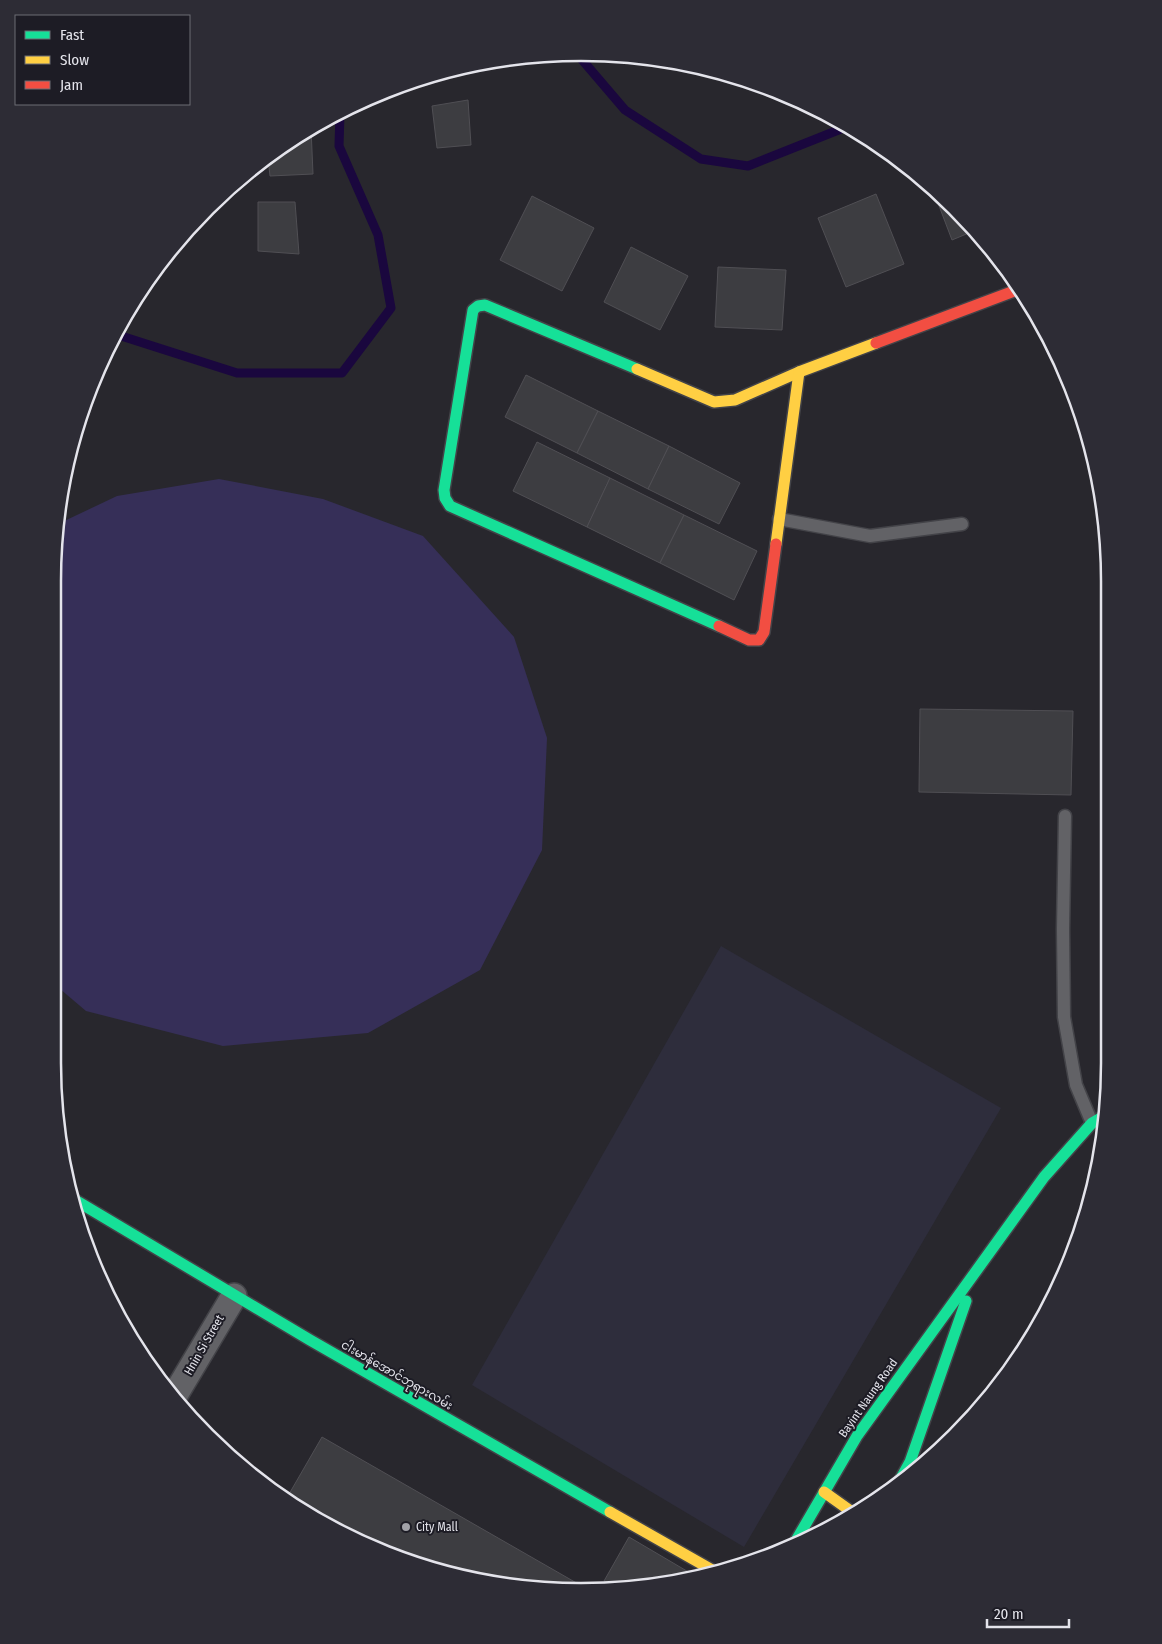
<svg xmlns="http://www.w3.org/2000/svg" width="1162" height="1644" font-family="'Fira Sans Condensed','Noto Sans Myanmar',sans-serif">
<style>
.built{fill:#2e2d3c}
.green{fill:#362f58}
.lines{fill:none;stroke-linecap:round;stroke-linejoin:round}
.stream{stroke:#1a073e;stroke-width:9}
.building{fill:#3d3d41;stroke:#504f54}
.lane-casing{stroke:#434348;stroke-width:15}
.street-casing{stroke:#434348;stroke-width:28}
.fast-casing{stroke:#434348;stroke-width:14}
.slow-casing{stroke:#434348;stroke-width:14}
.jam-casing{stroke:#434348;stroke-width:14}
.lane{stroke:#626266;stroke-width:12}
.street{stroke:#626266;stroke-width:25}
.fast{stroke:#16e098;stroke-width:11}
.slow{stroke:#ffcf43;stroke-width:11}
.jam{stroke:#f24e42;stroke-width:11}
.poi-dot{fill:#a2a2a8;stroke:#1d1c25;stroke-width:2}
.labels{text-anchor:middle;stroke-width:4;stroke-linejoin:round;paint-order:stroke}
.street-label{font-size:12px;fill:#e4e4eb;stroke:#1d1c25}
.poi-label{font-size:12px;fill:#e4e4eb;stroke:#1d1c25;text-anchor:start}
.rim{fill:none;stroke:#e4e4eb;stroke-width:2.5}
</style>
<rect width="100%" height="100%" fill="#28272d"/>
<polygon class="built" points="721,946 1001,1108 744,1547 472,1385"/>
<polygon class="green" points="219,479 323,499 423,536 514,637 547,738 542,850 480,970 368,1033 223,1046 86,1011 53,983 53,581 58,524 117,496"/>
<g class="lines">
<g class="stream">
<polyline points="578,55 625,110 701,159 748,166 846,127"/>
<polyline points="115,334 237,373 342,373 391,308 378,235 339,146 340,113"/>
</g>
</g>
<g class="building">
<polygon points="468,100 471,145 437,148 432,106"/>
<polygon points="311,128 313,174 270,176 268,158"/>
<polygon points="933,190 976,230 952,240"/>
<polygon points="876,194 904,264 846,287 818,218"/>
<polygon points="532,196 594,228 562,291 500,260"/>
<polygon points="258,202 295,202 299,254 258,251"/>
<polygon points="631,247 688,276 660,330 604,302"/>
<polygon points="718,267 786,270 782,330 715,327"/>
<polygon points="526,375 598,411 577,453 505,417"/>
<polygon points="598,411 669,446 648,489 577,453"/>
<polygon points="537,442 610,478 587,527 513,491"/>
<polygon points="669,446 740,483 719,524 648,489"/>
<polygon points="610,478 684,515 660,563 587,527"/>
<polygon points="684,515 757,551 734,600 660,563"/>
<polygon points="920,709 1073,711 1071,795 919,792"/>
<polygon points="322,1437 587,1589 512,1587 378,1551 288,1503 285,1501"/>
<polygon points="629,1537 697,1577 684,1581 619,1590 604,1581"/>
</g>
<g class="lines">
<defs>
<g id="lane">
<polyline points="779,519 870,536 962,524"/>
<polyline points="1065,816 1063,929 1064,1017 1076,1085 1092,1123"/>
</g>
<polyline id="street" points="175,1395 234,1296"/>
<g id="fast">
<polyline points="637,369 485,305 478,306 473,310 444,490 445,498 450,506 719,626"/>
<polyline points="70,1197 310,1340 610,1512"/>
<polyline points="900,1480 910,1462 966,1301"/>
<polyline points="794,1544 857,1436 1044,1177 1092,1123 1106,1115"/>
</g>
<g id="slow">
<polyline points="637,369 714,402 735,400 799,372 876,343"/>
<polyline points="776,544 799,372"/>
<polyline points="824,1492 852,1512"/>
<polyline points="610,1512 714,1571"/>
</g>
<g id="jam">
<polyline points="876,343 1017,290"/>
<polyline points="719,626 749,640 759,640 764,632 776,544"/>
</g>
</defs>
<use href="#lane" class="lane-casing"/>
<use href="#street" class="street-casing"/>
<use href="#fast" class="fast-casing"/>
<use href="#slow" class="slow-casing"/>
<use href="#jam" class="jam-casing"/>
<use href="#lane" class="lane"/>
<use href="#street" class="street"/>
<use href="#fast" class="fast"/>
<use href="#slow" class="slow"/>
<use href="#jam" class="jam"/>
</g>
<circle class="poi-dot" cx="406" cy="1527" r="5"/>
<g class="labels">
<g class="street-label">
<text transform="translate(204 1345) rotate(-60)" y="4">Hnin Si Street</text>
<text transform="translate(397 1375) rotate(30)" y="4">ငါးမာန်အောင်ဘုရားလမ်း</text>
<text transform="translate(868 1398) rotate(-55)" y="4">Bayint Naung Road</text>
</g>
<g class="poi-label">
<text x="416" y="1531">City Mall</text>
</g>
</g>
<path d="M0 0H1162V1644H0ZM581 61H581A520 520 0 0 1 1101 581V1063A520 520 0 0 1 581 1583H581A520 520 0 0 1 61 1063V581A520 520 0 0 1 581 61Z" fill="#2d2c35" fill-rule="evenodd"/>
<path class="rim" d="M581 61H581A520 520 0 0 1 1101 581V1063A520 520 0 0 1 581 1583H581A520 520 0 0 1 61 1063V581A520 520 0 0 1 581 61Z"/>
<rect x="15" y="15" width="175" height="90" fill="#1d1c25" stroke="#6d6c74"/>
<rect x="25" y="31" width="25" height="8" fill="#16e098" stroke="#6d6c74"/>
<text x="60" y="40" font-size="15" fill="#e4e4eb">Fast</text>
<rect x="25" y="56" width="25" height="8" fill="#ffcf43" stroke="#6d6c74"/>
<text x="60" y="65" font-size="15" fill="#e4e4eb">Slow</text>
<rect x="25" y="81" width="25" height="8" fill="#f24e42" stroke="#6d6c74"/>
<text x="60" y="90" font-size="15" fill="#e4e4eb">Jam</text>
<path d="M987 1619v8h82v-8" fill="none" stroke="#e4e4eb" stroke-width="2.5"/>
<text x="994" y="1619" font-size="15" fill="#e4e4eb" stroke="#1d1c25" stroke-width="4" paint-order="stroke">20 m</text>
</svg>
